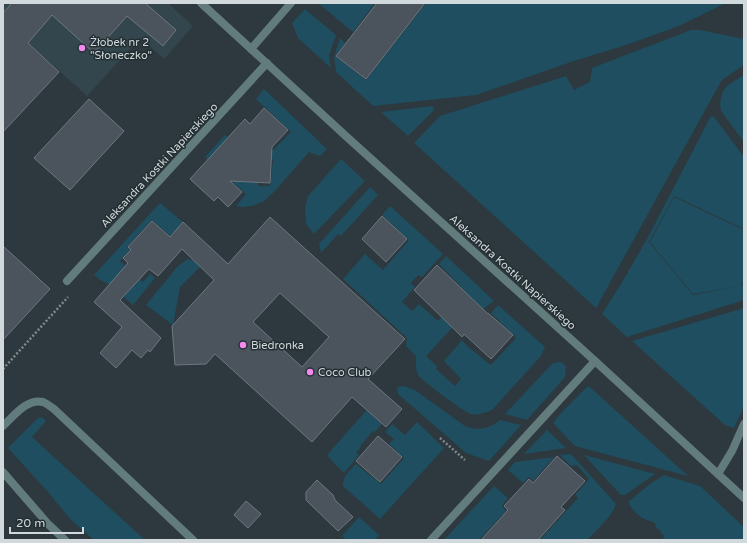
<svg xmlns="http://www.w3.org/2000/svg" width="747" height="543" font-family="'Varela Round',sans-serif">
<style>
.built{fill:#33454d}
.green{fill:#1e4e5f}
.building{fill:#4b545d;stroke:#6d777f;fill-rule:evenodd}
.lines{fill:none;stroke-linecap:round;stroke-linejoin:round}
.path{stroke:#80898d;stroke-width:2.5;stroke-dasharray:2 2;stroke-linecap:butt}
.service{stroke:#627b7d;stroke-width:8}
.minor{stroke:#627b7d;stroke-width:8}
.poi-dot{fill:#f489f0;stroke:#232f33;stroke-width:1.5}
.labels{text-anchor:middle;stroke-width:3;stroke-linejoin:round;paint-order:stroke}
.poi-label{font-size:11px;fill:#d2d9dc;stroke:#232f33;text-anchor:start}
.street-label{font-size:11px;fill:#d2d9dc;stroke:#232f33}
</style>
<rect width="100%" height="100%" fill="#2d393e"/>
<polygon class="built" points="3,3 168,3 193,26 164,59 140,38 87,96 3,20"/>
<g class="green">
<polygon points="318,3 375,3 353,32"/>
<polygon points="426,3 726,3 679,26 626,45 571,62 476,95 373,106 336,72 334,57 340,38 345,43 335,56 366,80"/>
<polygon points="305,9 336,35 329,56 331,68 298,38 292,23"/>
<polygon points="691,30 700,30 744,39 744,65 722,80 714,94 596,308 414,143 440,116 566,76 574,90 590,82 592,68"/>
<path d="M744 75V142L721 111C719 104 721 91 727 86 732 82 739 78 744 75Z"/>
<polygon points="264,89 327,149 320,156 309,152 274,192 264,201 252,206 243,207 236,206 246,194 205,157 225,135 260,162 258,186 270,186 273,160 265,158 291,132 256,99"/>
<polygon points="433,106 434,110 408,136 381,112"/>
<polygon points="711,116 714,117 744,157 744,229 674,196 649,242 693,295 739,286 693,294 650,242 674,197 744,230 744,278 741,286 742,286 744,280 744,300 627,337 602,314 621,284 647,239"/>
<polygon points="341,159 365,181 314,234 306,224 305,208 308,196"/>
<polygon points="370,187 378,195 341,236 338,234 321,253 319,244"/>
<polygon points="160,203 183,222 170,236 152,220 127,247 130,250 120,261 143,282 150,274 155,278 133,305 110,285 99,279 94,275"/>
<path d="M390 206 443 254 422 277 418 275 411 283 415 287 402 302 412 311 419 304 438 321 465 291 439 264 446 256 494 301 479 312 465 327 463 337 453 327 426 356 437 366 436 369 455 386 461 379 444 361 462 340 467 346 491 365 516 338 491 313 498 305 545 347 541 356 492 410C486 412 478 416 471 414 464 412 421 380 418 375 415 369 416 362 416 356L406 346 407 338 343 279 365 254 383 270 409 240 382 215Z"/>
<polygon points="209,245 213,248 207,260 180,287 173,325 146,305 178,266 188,259 194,261"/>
<polygon points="744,308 744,406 734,428 725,425 632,341"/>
<polygon points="558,362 563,363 566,367 565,377 527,420 505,414 550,366 553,363"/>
<path d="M404 386 415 390 465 426C478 431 489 429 500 420L521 425 489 461 466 453 398 394 397 387Z"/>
<polygon points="588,386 592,389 688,476 575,446 553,423 561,413"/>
<polygon points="380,395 388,396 372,415 382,424 375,432 373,431 360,446 361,447 356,453 359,455 344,473 330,459 327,455"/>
<polygon points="42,417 46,421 32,437 145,540 94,540 71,520 48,492 8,448 38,418"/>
<path d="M417 422 444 448 380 519 343 486C342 477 350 470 356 464L381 484 404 458 389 444 394 439 385 432 392 424 405 435Z"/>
<polygon points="547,430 566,448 524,454"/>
<path d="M571 454 616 504C614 514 595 532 587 540H540L578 498 575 495 589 479 577 465 571 466 560 455Z"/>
<polygon points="584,455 655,474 625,495 621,495"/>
<polygon points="554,457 533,481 529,477 523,483 508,470 515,462"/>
<path d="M664 475 700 486 744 527V540H663L664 535 661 533 660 530 656 528 655 523C640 518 636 515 628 502L650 484Z"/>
<polygon points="494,486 508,498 502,506 506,511 479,540 444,540"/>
<polygon points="359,517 379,535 375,540 347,540 342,536"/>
</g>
<g class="building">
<polygon points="12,3 145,3 176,30 163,46 127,16 94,53 52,15 28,43 59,72 3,132 3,13"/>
<polygon points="377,3 425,3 366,79 336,56"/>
<polygon points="89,99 124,131 70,190 34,158"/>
<polygon points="264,108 288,130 272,147 270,183 230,181 242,192 228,207 218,197 214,201 190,179 245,119 250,124"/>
<polygon points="382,216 407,239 386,262 362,239"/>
<path d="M270 217 405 339 368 379 402 409 386 427 352 397 312 442 215 354 206 364 175 365 172 326 214 280 182 249 158 276 149 269 120 300 161 338 150 352 148 350 141 358 132 350 116 368 100 353 122 327 94 302 128 263 123 258 131 250 128 247 152 221 170 237 183 222 228 264ZM280 293 329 337 302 367 253 322Z"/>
<polygon points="3,246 50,289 3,340"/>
<polygon points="437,265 488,314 488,313 513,335 491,359 464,334 462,337 414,290"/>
<polygon points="378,436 402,457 380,482 356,461"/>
<polygon points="557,456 585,481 561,507 565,510 538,540 481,540 508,510 504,506 529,479 533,483"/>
<polygon points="317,480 333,495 335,500 353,517 338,531 306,500 306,492"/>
<polygon points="246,501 261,514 248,528 234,515"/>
</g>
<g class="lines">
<g class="path">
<polyline points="3,369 68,297"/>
<polyline points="440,438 465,460"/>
</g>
<g class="service">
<polyline points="67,281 267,63"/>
<path d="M3 426C14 416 27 398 43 402 46 403 50 406 54 409L193 540"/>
<polyline points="718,474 732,451 744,424"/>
</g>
<g class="minor">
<polyline points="201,3 348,138 595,361 744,498"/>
<polyline points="251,49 291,3"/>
<polyline points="3,472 48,524 65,540"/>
<polyline points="431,540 595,361"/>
</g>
</g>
<g class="poi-dot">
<circle cx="82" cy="48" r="4"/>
<circle cx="243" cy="345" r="4"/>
<circle cx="310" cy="372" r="4"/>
</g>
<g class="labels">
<g class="poi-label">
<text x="90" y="46">Żłobek nr 2<tspan x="90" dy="13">"Słoneczko"</tspan></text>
<text x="251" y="349">Biedronka</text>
<text x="318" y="376">Coco Club</text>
</g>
<g class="street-label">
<text transform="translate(159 165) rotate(-47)" y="4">Aleksandra Kostki Napierskiego</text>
<text transform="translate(513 272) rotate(42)" y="4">Aleksandra Kostki Napierskiego</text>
</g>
</g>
<rect width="747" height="543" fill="none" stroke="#d2d9dc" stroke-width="8"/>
<path d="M10 527v6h73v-6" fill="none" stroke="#d2d9dc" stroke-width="2"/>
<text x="16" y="527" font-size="12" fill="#d2d9dc" stroke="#232f33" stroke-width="3" paint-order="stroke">20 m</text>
</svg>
